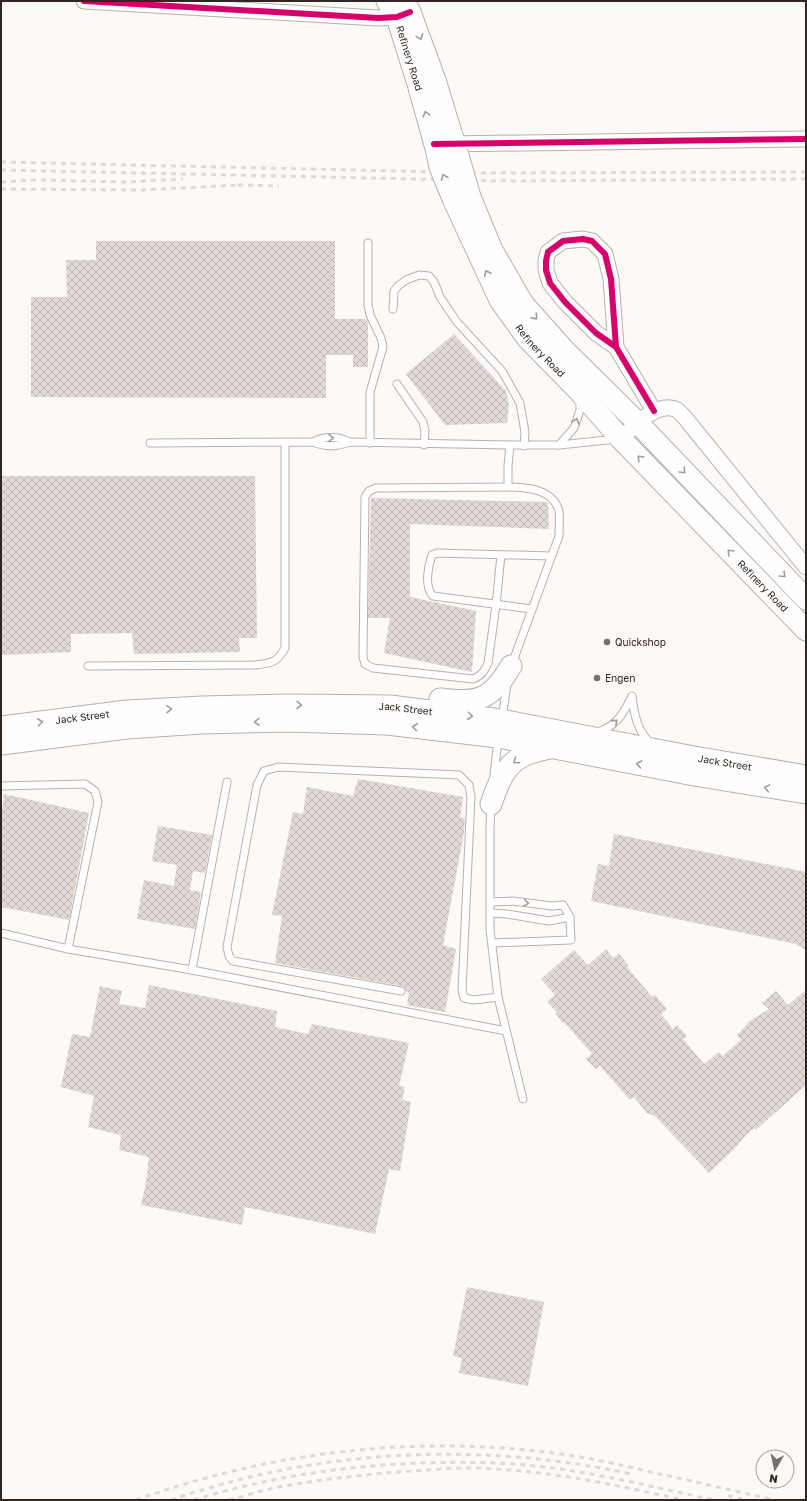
<svg xmlns="http://www.w3.org/2000/svg" width="807" height="1501" font-family="'Golos Text',sans-serif">
<style>
.building{fill:url(#building-cross-hatch)}
.lines{fill:none;stroke-linecap:round;stroke-linejoin:round}
.lane-casing{stroke:#b8b1ae;stroke-width:9}
.street-casing{stroke:#b8b1ae;stroke-width:17}
.secondary-casing{stroke:#b8b1ae;stroke-width:23}
.lane{stroke:#fffefe;stroke-width:7}
.street{stroke:#fffefe;stroke-width:15}
.secondary{stroke:#fffefe;stroke-width:21}
.rail{stroke:#dddbda;stroke-width:3;stroke-dasharray:5 5;stroke-linecap:butt}
.secondary-bridge-casing{stroke:#b8b1ae;stroke-width:23;stroke-linecap:butt}
.secondary-bridge{stroke:#fffefe;stroke-width:21}
.cycleway-casing{stroke:#fef8f5;stroke-width:8}
.cycleway{stroke:#d6006c;stroke-width:6}
.oneway{stroke:#a29d9b}
.poi-dot{fill:#78706c;stroke:#fef8f5;stroke-width:1.5}
.labels{text-anchor:middle;stroke-width:4;stroke-linejoin:round;paint-order:stroke}
.street-label{font-size:10px;fill:#312621;stroke:#fef8f5}
.poi-label{font-size:10px;fill:#312621;stroke:#fef8f5;text-anchor:start}
</style>
<defs>
<pattern id="building-cross-hatch" width="8" height="8" patternUnits="userSpaceOnUse"><rect width="8" height="8" fill="#e0d9d6"/><path d="M0 0l8 8M0 8l8-8" fill="none" stroke="#c1bab7"/></pattern>
</defs>
<rect width="100%" height="100%" fill="#fcf9f7"/>
<g class="building">
<polygon points="96,241 335,241 335,319 366,319 368,322 368,367 353,367 353,355 326,355 326,398 31,397 31,297 67,297 66,260 96,260"/>
<polygon points="454,334 506,391 509,405 507,423 445,425 406,374"/>
<polygon points="1,476 255,476 257,638 239,638 240,652 134,654 132,633 71,634 71,652 1,655"/>
<polygon points="371,498 548,502 549,529 410,524 410,597 476,611 472,672 384,653 390,618 368,618"/>
<polygon points="358,779 463,797 460,818 465,818 464,832 443,945 456,949 445,1012 407,1005 409,992 406,991 404,987 402,986 275,963 282,916 272,915 293,812 303,814 307,787 353,796"/>
<polygon points="4,794 89,813 69,920 1,907 1,806 3,806"/>
<polygon points="158,826 212,835 205,873 193,871 190,890 201,892 195,929 137,919 144,880 174,886 177,865 152,861"/>
<polygon points="614,834 806,872 806,950 796,944 591,901 598,864 609,866"/>
<polygon points="606,949 613,958 619,954 629,966 627,967 652,997 655,995 667,1009 661,1014 673,1029 677,1025 687,1036 683,1039 704,1064 719,1052 722,1056 741,1040 737,1035 750,1021 769,1009 762,1003 776,991 788,1005 806,990 806,1085 756,1130 754,1128 746,1135 736,1147 709,1173 655,1116 647,1113 634,1097 630,1100 600,1066 596,1069 586,1059 592,1054 564,1022 563,1023 555,1014 557,1012 547,1002 555,995 541,979 574,950 588,965"/>
<polygon points="149,985 277,1011 275,1027 308,1034 312,1024 409,1043 399,1086 405,1087 402,1100 411,1102 400,1171 389,1169 375,1234 245,1207 242,1225 141,1205 146,1183 149,1157 119,1150 121,1135 88,1127 94,1096 61,1087 72,1034 90,1037 100,986 122,991 119,1004 145,1008"/>
<polygon points="467,1287 544,1302 528,1386 459,1373 462,1358 453,1356"/>
</g>
<g class="lines">
<defs>
<g id="lane">
<polyline points="368,243 368,305 370,315 381,338 383,347 370,392 370,443"/>
<polyline points="393,309 394,291 398,286 406,280 419,275 429,276 434,282 440,297 457,322 502,371 520,403 525,432 524,446"/>
<polyline points="397,384 423,422 425,431 424,445"/>
<path d="M313 442C324 436 339 436 349 442"/>
<path d="M150 443 313 442C324 447 338 447 349 442L510 445"/>
<polyline points="559,445 574,428 580,410 580,398"/>
<polyline points="508,487 508,466 510,445 559,445 617,439"/>
<path d="M501 555 496 605 488 663C484 672 481 676 473 679L373 668 365 664 363 657 365 497 369 491 376 488 508 487C527 487 553 489 559 511 560 519 559 528 559 536L512 664"/>
<path d="M532 609 433 596C424 587 428 566 432 555L437 553 552 556"/>
<path d="M88 666 255 665C271 663 277 663 285 648V442"/>
<polyline points="502,719 507,684"/>
<path d="M597 732C616 727 624 713 632 696 634 714 637 730 650 743"/>
<polyline points="494,776 498,739"/>
<polyline points="1,786 85,784 95,791 98,802 68,949"/>
<polyline points="491,805 490,827 490,929 498,997 523,1099"/>
<polyline points="490,902 513,901 552,906 563,905 570,917 571,940 492,943"/>
<polyline points="490,913 507,914 549,921 570,917"/>
<polyline points="1,933 68,949 192,970 506,1031"/>
<polyline points="192,970 227,782"/>
<polyline points="401,991 233,961 229,956 227,947 257,785 264,771 278,767 459,775 469,785 471,797 462,990 464,998 474,1000 498,997"/>
</g>
<g id="street">
<polyline points="84,1 378,18 397,17 404,14"/>
<polyline points="445,144 806,139"/>
<polyline points="616,347 611,279 605,254 592,241 583,239 563,241 548,252 546,261 546,270 550,283 565,302 596,333 616,347 654,411"/>
<path d="M621 439C633 427 658 400 677 410 683 414 689 423 694 429L806 567"/>
</g>
<g id="secondary">
<path id="s1" d="M387 1 397 17 418 84 437 152"/>
<polyline points="404,1 410,12 435,80 457,152"/>
<polyline points="470,197 492,250 523,304 565,351 638,423 806,599"/>
<path id="s2" d="M454 201 500 300 528 339 579 391 621 439 806 630"/>
<path d="M440 699C478 704 491 700 511 666"/>
<path id="s3" d="M1 727 127 711 202 707 289 705 390 706 501 720 694 757 806 776"/>
<polyline points="1,744 127,728 201,723 288,721 387,724 498,737 694,775 806,793"/>
<path d="M491 804C498 785 503 766 523 756 531 752 541 750 549 748"/>
</g>
</defs>
<use href="#lane" class="lane-casing"/>
<use href="#street" class="street-casing"/>
<use href="#secondary" class="secondary-casing"/>
<use href="#lane" class="lane"/>
<use href="#street" class="street"/>
<use href="#secondary" class="secondary"/>
<g class="rail">
<polyline points="1,162 484,173 806,172"/>
<polyline points="1,170 508,181 806,179"/>
<polyline points="1,182 36,180 126,182 183,179"/>
<polyline points="238,185 279,186"/>
<polyline points="1,189 142,190 242,185"/>
<polyline points="728,1496 747,1500"/>
<path d="M136 1500C275 1450 428 1433 574 1456 600 1460 625 1466 651 1472 692 1481 734 1491 775 1500"/>
<path d="M171 1500C318 1449 479 1441 631 1474"/>
<path d="M194 1500C268 1477 343 1466 420 1463 452 1462 483 1462 514 1464 582 1469 648 1486 714 1500"/>
<path d="M229 1500C246 1496 262 1490 279 1487 323 1479 367 1474 412 1471 431 1470 451 1468 470 1468 541 1469 613 1484 683 1500"/>
</g>
<defs>
<g id="secondary-bridge">
<polyline points="437,152 440,167 454,201"/>
<polyline points="457,152 470,197"/>
</g>
</defs>
<use href="#secondary-bridge" class="secondary-bridge-casing"/>
<use href="#secondary-bridge" class="secondary-bridge"/>
<defs>
<g id="cycleway">
<polyline points="84,1 378,18 397,17 410,12"/>
<polyline points="434,144 806,139"/>
<polyline points="616,347 611,279 605,254 592,241 583,239 563,241 548,252 546,261 546,270 550,283 565,302 596,333 616,347 654,411"/>
</g>
</defs>
<use href="#cycleway" class="cycleway-casing"/>
<use href="#cycleway" class="cycleway"/>
</g>
<defs><path id="oneway-chevron" d="M-2-3.5L2.5 0L-2 3.5" fill="none" stroke-width="1.6" stroke-linecap="round" stroke-linejoin="round"/></defs>
<g class="oneway">
<use href="#oneway-chevron" transform="translate(420 37) rotate(70)"/>
<use href="#oneway-chevron" transform="translate(426 114) rotate(-105)"/>
<use href="#oneway-chevron" transform="translate(444 177) rotate(-112)"/>
<use href="#oneway-chevron" transform="translate(487 273) rotate(-115)"/>
<use href="#oneway-chevron" transform="translate(535 317) rotate(48)"/>
<use href="#oneway-chevron" transform="translate(576 421) rotate(-74)"/>
<use href="#oneway-chevron" transform="translate(331 438) rotate(1)"/>
<use href="#oneway-chevron" transform="translate(640 458) rotate(-134)"/>
<use href="#oneway-chevron" transform="translate(683 471) rotate(46)"/>
<use href="#oneway-chevron" transform="translate(730 552) rotate(-134)"/>
<use href="#oneway-chevron" transform="translate(783 575) rotate(46)"/>
<use href="#oneway-chevron" transform="translate(299 705) rotate(1)"/>
<use href="#oneway-chevron" transform="translate(169 709) rotate(-3)"/>
<use href="#oneway-chevron" transform="translate(470 716) rotate(7)"/>
<use href="#oneway-chevron" transform="translate(40 722) rotate(-7)"/>
<use href="#oneway-chevron" transform="translate(257 722) rotate(179)"/>
<use href="#oneway-chevron" transform="translate(615 722) rotate(-41)"/>
<use href="#oneway-chevron" transform="translate(415 727) rotate(-173)"/>
<use href="#oneway-chevron" transform="translate(516 761) rotate(145)"/>
<use href="#oneway-chevron" transform="translate(639 764) rotate(-169)"/>
<use href="#oneway-chevron" transform="translate(767 788) rotate(-170)"/>
<use href="#oneway-chevron" transform="translate(526 903) rotate(8)"/>
</g>
<g class="poi-dot">
<circle cx="607" cy="642" r="4"/>
<circle cx="597" cy="678" r="4"/>
</g>
<g class="labels">
<g class="street-label">
<text dy="4" stroke="none"><textPath href="#s1" startOffset="62">Refinery Road</textPath></text>
<text dy="4" stroke="none"><textPath href="#s2" startOffset="174">Refinery Road</textPath></text>
<text dy="4" stroke="none"><textPath href="#s2" startOffset="498">Refinery Road</textPath></text>
<text dy="4" stroke="none"><textPath href="#s3" startOffset="406">Jack Street</textPath></text>
<text dy="4" stroke="none"><textPath href="#s3" startOffset="82">Jack Street</textPath></text>
<text dy="4" stroke="none"><textPath href="#s3" startOffset="730">Jack Street</textPath></text>
</g>
<g class="poi-label">
<text x="615" y="646">Quickshop</text>
<text x="605" y="682">Engen</text>
</g>
</g>
<rect width="807" height="1501" fill="none" stroke="#312621" stroke-width="4"/>
<g transform="translate(775 1469) rotate(189)"><circle r="19" fill="#fef8f5" stroke="#aca4a0"/>
<path d="M0-3L7 15L0 10L-7 15Z" fill="#78706c"/>
<text y="-6" font-size="11" font-weight="bold" text-anchor="middle" fill="#312621">N</text>
</g>
</svg>
